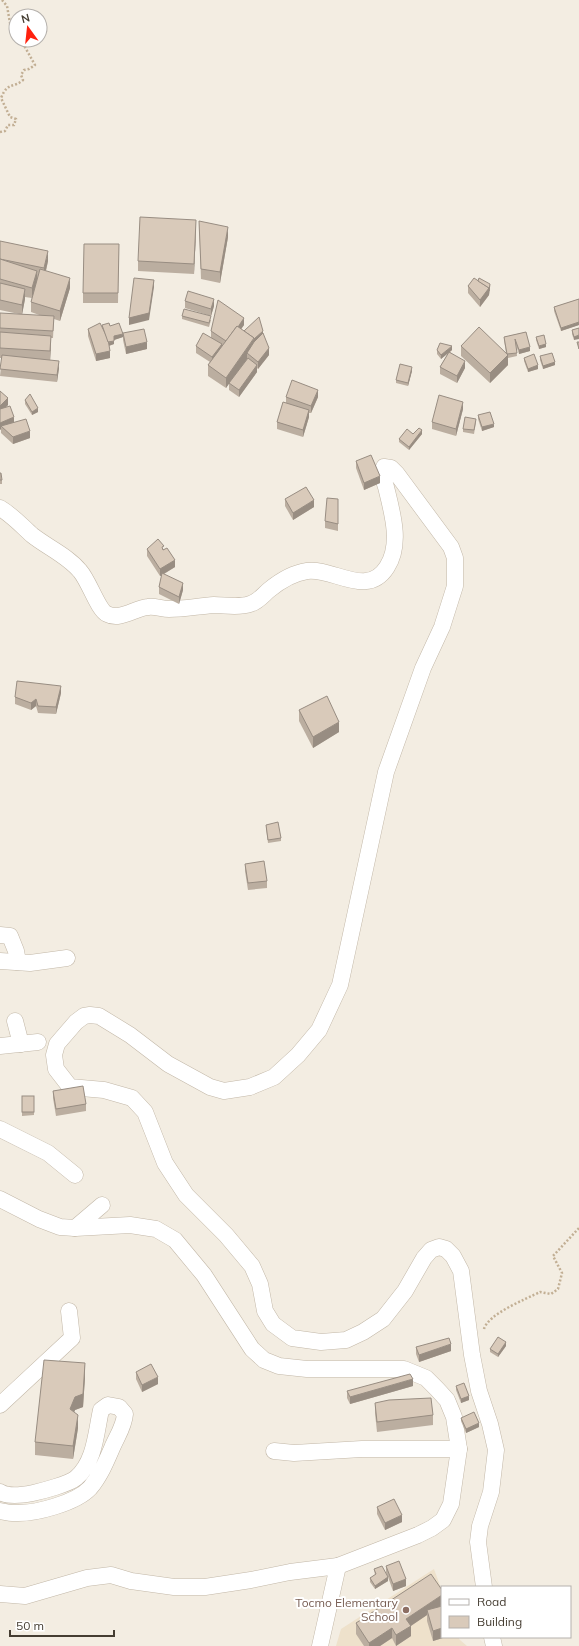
<svg xmlns="http://www.w3.org/2000/svg" width="579" height="1646" font-family="Mulish,sans-serif">
<style>
.education{fill:#eee1cb}
.lines{fill:none;stroke-linecap:round;stroke-linejoin:round}
.minor-casing{stroke:#c2b7a7;stroke-width:17}
.path{stroke:#c2af94;stroke-width:2.5;stroke-dasharray:2 2;stroke-linecap:butt}
.minor{stroke:#fff;stroke-width:16}
.wall{fill:#bbaea0;fill-rule:evenodd}
.shaded-wall{fill:#988d82}
.building{fill:#d9caba;stroke:#988d82}
.education-dot{fill:#8d6e63;stroke:#fff;stroke-width:1.5}
.labels{text-anchor:middle;stroke-width:4;stroke-linejoin:round;paint-order:stroke}
.education-label{font-size:12px;fill:#785e54;stroke:#fff;text-anchor:end}
</style>
<rect width="100%" height="100%" fill="#f3ede2"/>
<polygon class="education" points="434,1569 442,1591 442,1637 458,1637 460,1640 467,1646 336,1646 341,1629"/>
<g class="lines">
<defs>
<g id="minor">
<path d="M0 508C12 515 22 526 32 535 47 547 68 556 80 571 89 581 98 610 107 614 120 621 135 608 148 607 155 606 162 609 169 609 184 609 199 606 214 605 225 605 239 608 250 604 258 602 263 595 269 590 280 581 293 573 307 571 333 567 367 599 387 567 402 544 392 512 386 487 384 481 381 474 384 467L391 468 397 474 451 547 455 558V586L442 627 423 668 386 772 340 985 319 1030 298 1055 274 1077 250 1087 224 1091 210 1087 168 1064 130 1035 99 1016 90 1015 84 1016 76 1022 57 1044 54 1055 56 1069 70 1087 104 1090 132 1098 145 1112 165 1163 186 1195 226 1235 252 1266 260 1284 265 1311 273 1324 292 1338 321 1342 346 1340 363 1332 383 1319 405 1291 424 1258 431 1250 439 1247 446 1249 453 1256 461 1271 472 1355 479 1391 490 1424 496 1450 491 1492 480 1526 478 1542 484 1587"/>
<polyline points="0,935 10,936 16,951 18,962"/>
<polyline points="0,961 30,963 67,958"/>
<polyline points="15,1021 21,1044"/>
<polyline points="0,1046 38,1042"/>
<polyline points="0,1129 48,1153 75,1175"/>
<polyline points="0,1199 39,1219 60,1227 75,1228 130,1225 156,1229 175,1240 204,1275 252,1349 264,1360 279,1366 307,1369 404,1369 426,1378 437,1389 447,1400 454,1417 459,1449 451,1504 443,1520 432,1528 418,1535 338,1566"/>
<polyline points="75,1228 102,1205"/>
<polyline points="0,1405 72,1338 69,1311"/>
<polyline points="274,1451 294,1453 362,1449 459,1449"/>
<path d="M0 1492C8 1497 23 1495 33 1493 42 1491 69 1484 76 1478 95 1462 96 1432 101 1410L108 1405 119 1407 125 1414C124 1427 117 1436 112 1448 106 1462 100 1476 90 1488 76 1503 35 1514 15 1513 10 1513 5 1512 0 1511"/>
<polyline points="0,1594 25,1596 87,1578 111,1575 131,1581 174,1587 205,1587 251,1580 290,1572 338,1566 320,1646"/>
<polyline points="492,1637 494,1646"/>
</g>
</defs>
<use href="#minor" class="minor-casing"/>
<g class="path">
<polyline points="2,0 7,6 10,23 16,33"/>
<path d="M0 132 5 131 8 125H14L16 119 10 117 1 98C8 81 13 89 23 80L21 75 24 70 29 69 35 65 21 40"/>
<path d="M484 1329C488 1314 526 1299 540 1292L551 1294 558 1289 562 1273 553 1256 579 1228"/>
</g>
<use href="#minor" class="minor"/>
</g>
<g class="wall">
<polygon points="199,221 228,237 220,283 201,279"/>
<polygon points="196,231 194,274 138,271 138,261"/>
<path d="M0 241 48 261 46 271 70 288 60 321 54 319 53 338H51L50 360 59 368 57 382 0 376 2 358H0V319L19 314 0 310ZM25 297 32 298 31 302V312L42 316 22 314 25 299Z"/>
<polygon points="119,244 118,303 83,303 83,293"/>
<polygon points="478,281 490,287 489,295 480,307 468,293 468,286"/>
<polygon points="579,299 579,325 561,331 554,311 554,307"/>
<polygon points="185,301 214,306 211,316 185,308"/>
<polygon points="182,316 211,320 209,327 182,319"/>
<polygon points="102,325 110,326 123,337 114,340 114,344 109,346 110,358 96,361 88,336 88,329 102,327"/>
<polygon points="244,325 241,329 244,331 263,333 269,355 258,369 257,368 257,372 239,397 229,390 229,383 226,388 208,376 208,365 210,362 196,353 196,346 211,337 211,331"/>
<polygon points="579,328 574,340 572,334 572,330"/>
<polygon points="526,332 530,351 519,354 516,345 517,356 508,358 508,365 490,383 461,356 461,346 506,353 504,340 504,337"/>
<polygon points="123,333 147,349 126,354 123,340"/>
<polygon points="536,337 546,347 539,349 536,340"/>
<polygon points="437,350 452,350 450,352 465,368 457,383 440,374 440,367 448,353 441,359 437,354"/>
<polygon points="540,356 555,365 543,369 540,360"/>
<polygon points="524,358 538,369 528,372 524,361"/>
<polygon points="412,371 408,386 396,383 396,380"/>
<polygon points="0,391 8,405 6,407 14,422 30,438 13,444 1,433 1,429 0,430"/>
<polygon points="286,397 318,397 311,413 309,413 309,417 303,437 277,429 277,422 286,403"/>
<polygon points="25,400 38,412 32,415 25,404"/>
<polygon points="463,409 456,436 432,429 432,422"/>
<polygon points="478,415 494,427 482,431 478,419"/>
<polygon points="476,422 474,434 463,432 463,429"/>
<polygon points="413,434 422,434 409,450 399,442 399,439"/>
<polygon points="356,461 380,483 364,490 356,468"/>
<polygon points="0,473 2,480 2,484 0,484"/>
<polygon points="285,499 314,507 293,520 285,506"/>
<polygon points="338,499 338,531 325,528 325,521"/>
<polygon points="147,549 164,549 175,567 164,574 183,590 179,604 159,594 159,587 162,576 160,576 147,556"/>
<polygon points="61,693 56,714 38,713 36,706 31,710 15,704 15,697"/>
<polygon points="299,710 339,732 313,748 299,721"/>
<polygon points="266,825 281,838 281,841 268,843 266,828"/>
<polygon points="245,864 267,881 267,888 248,890 245,871"/>
<polygon points="53,1091 86,1104 86,1111 56,1116 53,1098"/>
<polygon points="22,1096 34,1096 34,1115 22,1116"/>
<polygon points="506,1346 498,1357 490,1352 490,1349"/>
<polygon points="416,1347 451,1351 419,1362 416,1354"/>
<polygon points="136,1372 158,1384 142,1392 136,1379"/>
<polygon points="85,1377 83,1407 75,1410 74,1412 78,1428 73,1459 35,1455 35,1442"/>
<polygon points="413,1386 350,1404 347,1398 347,1391"/>
<polygon points="456,1386 469,1400 461,1403 456,1390"/>
<polygon points="375,1403 433,1415 433,1425 377,1432 375,1413"/>
<polygon points="461,1418 479,1427 466,1433 461,1421"/>
<polygon points="377,1507 402,1522 385,1530 377,1514"/>
<polygon points="386,1566 406,1586 393,1591 388,1577 388,1581 375,1589 370,1582 370,1578 375,1575 374,1569 388,1577 386,1573"/>
<polygon points="442,1605 439,1607 442,1637 446,1637 433,1641 427,1621 427,1615 411,1626 411,1636 396,1646 392,1638 380,1646 364,1646 356,1634 356,1623"/>
</g>
<g class="shaded-wall">
<polygon points="196,220 196,231 194,274 194,264"/>
<polygon points="228,227 228,237 220,283 220,272"/>
<polygon points="48,251 48,261 44,278 44,268"/>
<polygon points="37,271 37,281 32,298 32,288"/>
<polygon points="70,278 70,288 60,321 60,311"/>
<polygon points="154,280 154,287 149,320 129,325 129,318"/>
<polygon points="490,284 490,287 489,295 480,307 480,300"/>
<polygon points="25,289 25,299 22,315 22,305"/>
<polygon points="214,299 214,306 211,316 211,309"/>
<polygon points="244,318 244,325 227,349 227,342"/>
<polygon points="579,322 579,325 561,331 561,328"/>
<polygon points="263,331 263,334 247,353 247,359 226,388 226,378 253,340"/>
<polygon points="123,334 123,337 114,340 114,336"/>
<polygon points="579,335 579,339 574,340 574,337"/>
<polygon points="51,336 51,346 50,362 50,351"/>
<polygon points="114,341 114,344 108,346 108,343"/>
<polygon points="147,342 147,349 126,354 126,347"/>
<polygon points="222,344 222,351 212,364 212,357"/>
<polygon points="546,344 546,347 539,349 539,346"/>
<polygon points="452,346 452,350 441,359 441,355"/>
<polygon points="530,347 530,351 519,354 519,350"/>
<polygon points="269,348 269,355 258,369 258,362"/>
<polygon points="110,351 110,358 96,361 96,354"/>
<polygon points="508,355 508,365 490,383 490,373"/>
<polygon points="59,361 59,368 57,382 57,375"/>
<polygon points="465,361 465,368 457,383 457,376"/>
<polygon points="555,362 555,365 543,369 543,366"/>
<polygon points="257,365 257,372 239,397 239,390"/>
<polygon points="538,365 538,369 528,372 528,369"/>
<polygon points="412,367 412,371 408,386 408,383"/>
<polygon points="318,390 318,397 311,413 311,406"/>
<polygon points="8,398 8,405 0,413 0,406"/>
<polygon points="463,402 463,409 456,436 456,429"/>
<polygon points="38,408 38,412 32,415 32,412"/>
<polygon points="309,410 309,417 303,437 303,430"/>
<polygon points="14,417 14,424 1,426 1,429 0,430 0,423"/>
<polygon points="494,424 494,427 482,431 482,427"/>
<polygon points="422,430 422,434 409,450 409,447"/>
<polygon points="30,431 30,438 13,444 13,437"/>
<polygon points="380,476 380,483 364,490 364,483"/>
<polygon points="314,500 314,507 293,520 293,513"/>
<polygon points="175,560 175,567 160,576 160,569"/>
<polygon points="183,583 183,590 179,604 179,597"/>
<polygon points="61,686 61,693 56,714 56,707"/>
<polygon points="36,699 36,706 31,710 31,703"/>
<polygon points="339,722 339,732 313,748 313,737"/>
<polygon points="506,1342 506,1346 498,1357 498,1354"/>
<polygon points="451,1344 451,1351 419,1362 419,1355"/>
<polygon points="85,1363 85,1377 83,1407 75,1410 70,1423 70,1409"/>
<polygon points="158,1377 158,1384 142,1392 142,1385"/>
<polygon points="413,1379 413,1386 350,1404 350,1397"/>
<polygon points="469,1396 469,1400 461,1403 461,1399"/>
<polygon points="78,1415 78,1428 73,1459 73,1446"/>
<polygon points="479,1423 479,1427 466,1433 466,1429"/>
<polygon points="402,1515 402,1522 385,1530 385,1523"/>
<polygon points="388,1577 388,1581 375,1589 375,1586"/>
<polygon points="406,1579 406,1586 393,1591 393,1584"/>
<polygon points="442,1595 442,1605 428,1614 427,1610 427,1615 406,1629 406,1619"/>
<polygon points="411,1626 411,1636 396,1646 396,1635"/>
<polygon points="392,1628 392,1638 380,1646 369,1646 369,1643"/>
<polygon points="442,1628 442,1637 446,1637 433,1641 433,1631"/>
</g>
<g class="building">
<polygon points="140,217 196,220 194,264 138,261"/>
<polygon points="199,221 228,227 220,272 201,269"/>
<polygon points="0,241 48,251 44,268 0,259"/>
<polygon points="84,244 119,244 118,293 83,293"/>
<polygon points="0,259 37,271 32,288 0,279"/>
<polygon points="40,269 70,278 60,311 31,302"/>
<polygon points="134,278 154,280 149,313 129,318"/>
<polygon points="474,278 489,288 480,300 468,286"/>
<polygon points="479,278 490,284 489,291 489,288 478,281"/>
<polygon points="0,283 25,289 22,305 0,300"/>
<polygon points="188,291 214,299 211,309 185,301"/>
<polygon points="579,299 579,322 561,328 554,307"/>
<polygon points="218,300 244,318 238,327 237,326 226,341 211,331"/>
<polygon points="184,309 211,316 209,323 182,316"/>
<polygon points="0,313 54,316 53,331 0,328"/>
<polygon points="259,317 263,331 254,339 254,338 244,331"/>
<polygon points="100,323 108,339 110,351 96,354 88,329"/>
<polygon points="109,323 110,326 119,323 123,334 114,336 114,341 108,342 102,325"/>
<polygon points="237,326 254,338 226,378 208,365"/>
<polygon points="479,327 508,355 490,373 461,346"/>
<polygon points="579,328 579,335 574,337 572,330"/>
<polygon points="144,329 147,342 126,347 123,333"/>
<polygon points="0,332 51,336 50,351 0,348"/>
<polygon points="526,332 530,347 519,350 515,339 517,353 507,354 504,337"/>
<polygon points="203,333 222,344 212,357 196,346"/>
<polygon points="263,333 269,348 258,362 247,353 254,342"/>
<polygon points="544,335 546,344 539,346 536,337"/>
<polygon points="577,342 579,342 579,349"/>
<polygon points="440,343 452,346 441,355 437,350"/>
<polygon points="449,352 465,361 457,376 440,367"/>
<polygon points="552,353 555,362 543,366 540,356"/>
<polygon points="534,354 538,365 528,369 524,358"/>
<polygon points="2,355 59,361 57,375 0,369"/>
<polygon points="248,358 257,365 239,390 229,383"/>
<polygon points="400,364 412,367 408,383 396,380"/>
<polygon points="292,380 318,390 311,406 286,397"/>
<polygon points="0,391 8,398 0,406"/>
<polygon points="30,394 38,408 32,412 25,400"/>
<polygon points="439,395 463,402 456,429 432,422"/>
<polygon points="283,402 309,410 303,430 277,422"/>
<polygon points="10,406 14,417 0,423 0,409"/>
<polygon points="490,412 494,424 482,427 478,415"/>
<polygon points="465,417 476,419 474,430 463,429"/>
<polygon points="26,419 30,431 13,437 1,426"/>
<polygon points="419,428 422,430 409,447 399,439 407,429 413,434"/>
<polygon points="371,455 380,476 364,483 356,461"/>
<polygon points="0,473 1,473 2,480 0,480"/>
<polygon points="306,487 314,500 293,513 285,499"/>
<polygon points="327,498 338,499 338,524 325,521"/>
<polygon points="158,539 164,546 162,547 163,550 167,548 175,560 160,569 147,549"/>
<polygon points="162,573 183,583 179,597 159,587"/>
<polygon points="17,681 61,686 56,707 38,706 36,699 31,703 15,697"/>
<polygon points="327,696 339,722 313,737 299,710"/>
<polygon points="278,822 281,838 268,840 266,825"/>
<polygon points="264,861 267,881 248,883 245,864"/>
<polygon points="83,1086 86,1104 56,1109 53,1091"/>
<rect x="22" y="1096" width="12" height="16"/>
<polygon points="498,1337 506,1342 498,1354 490,1349"/>
<polygon points="449,1338 451,1344 419,1355 416,1347"/>
<polygon points="44,1360 85,1363 83,1394 75,1397 70,1409 78,1415 73,1446 35,1442"/>
<polygon points="151,1364 158,1377 142,1385 136,1372"/>
<polygon points="410,1374 413,1379 350,1397 347,1391"/>
<polygon points="464,1383 469,1396 461,1399 456,1386"/>
<polygon points="431,1398 433,1415 377,1422 375,1403 389,1400"/>
<polygon points="474,1412 479,1423 466,1429 461,1418"/>
<polygon points="394,1499 402,1515 385,1523 377,1507"/>
<polygon points="399,1561 406,1579 393,1584 386,1566"/>
<polygon points="382,1566 388,1577 375,1586 370,1578 376,1574 374,1569"/>
<polygon points="431,1574 442,1590 442,1595 406,1619 411,1626 396,1635 392,1628 369,1643 356,1623"/>
<polygon points="442,1606 442,1628 433,1631 427,1610"/>
</g>
<circle class="education-dot" cx="406" cy="1610" r="4"/>
<g class="labels">
<g class="education-label">
<text x="398" y="1607">Tocmo Elementary<tspan x="398" dy="14">School</tspan></text>
</g>
</g>
<rect x="441" y="1586" width="130" height="52" fill="#ffffff" stroke="#b5b1ad"/>
<rect x="449" y="1599" width="20" height="6" fill="#ffffff" stroke="#b5b1ad"/>
<text x="477" y="1606" font-size="12" fill="#453d32">Road</text>
<rect x="449" y="1616" width="20" height="12" fill="#d9caba" stroke="#b5b1ad"/>
<text x="477" y="1626" font-size="12" fill="#453d32">Building</text>
<g transform="translate(28 28) rotate(345)"><circle r="19" fill="#ffffff" stroke="#b5b1ad"/>
<path d="M0-3L7 15L0 10L-7 15Z" fill="#ff210e"/>
<text y="-6" font-size="11" font-weight="bold" text-anchor="middle" fill="#453d32">N</text>
</g>
<path d="M10 1630v6h104v-6" fill="none" stroke="#453d32" stroke-width="2"/>
<text x="16" y="1630" font-size="12" fill="#453d32" stroke="#ffffff" stroke-width="3" paint-order="stroke">50 m</text>
</svg>
